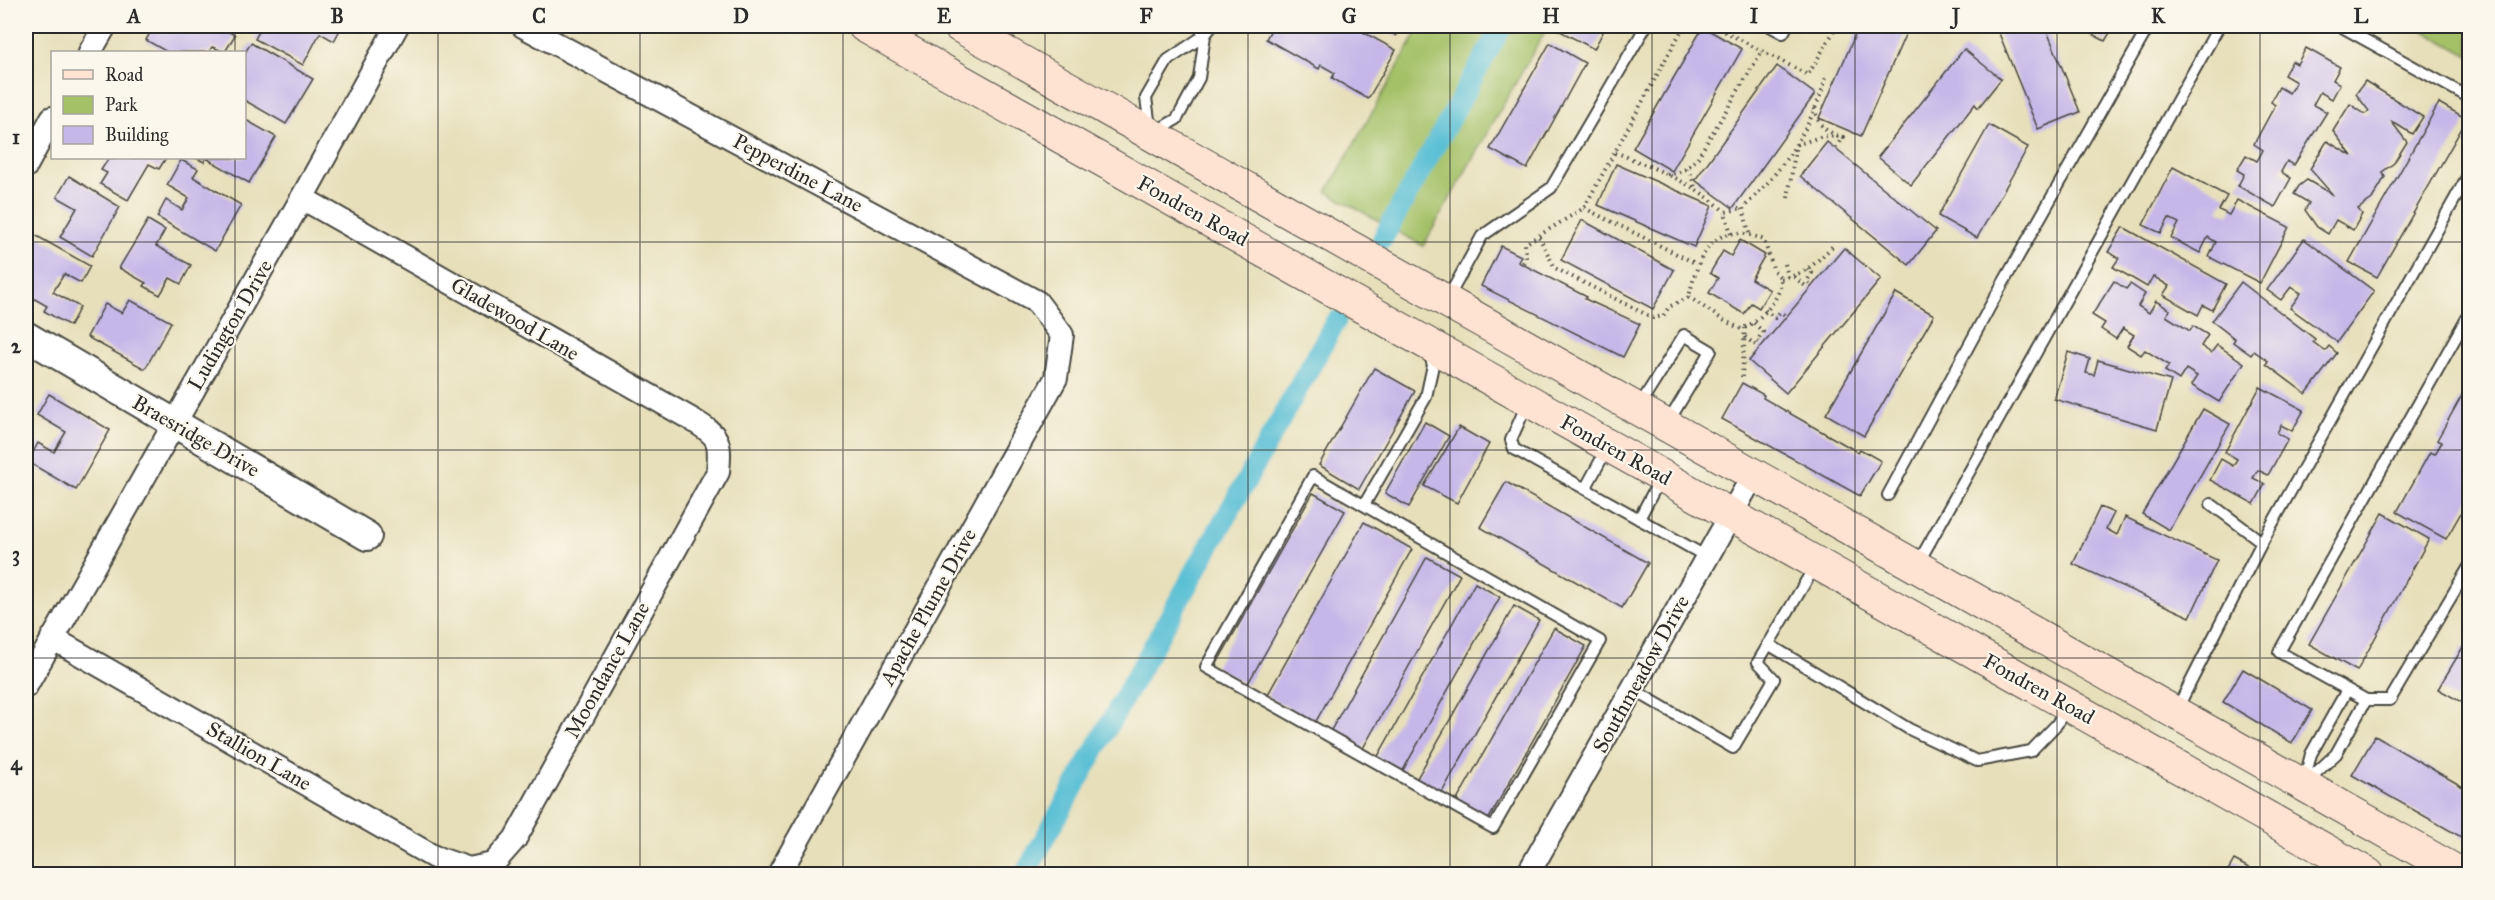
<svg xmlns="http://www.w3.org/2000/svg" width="2495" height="900" font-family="'IM FELL Great Primer',serif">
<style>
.green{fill:#a4c168;stroke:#68764a;stroke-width:1.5}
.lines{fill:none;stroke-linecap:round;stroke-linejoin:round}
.canal{stroke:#56bed4;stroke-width:21}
.building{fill:#c5b7e8}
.service-casing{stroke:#474640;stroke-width:14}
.minor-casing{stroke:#474640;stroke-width:26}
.tertiary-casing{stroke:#474640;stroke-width:32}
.secondary-casing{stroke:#474640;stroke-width:34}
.path{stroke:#474640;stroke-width:4;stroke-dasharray:1.5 4.5;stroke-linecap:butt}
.service{stroke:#fff;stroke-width:10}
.minor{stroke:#fff;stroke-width:22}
.tertiary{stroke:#fff;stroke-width:28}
.secondary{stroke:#fee3d2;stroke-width:32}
.grid{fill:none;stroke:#2b2b2b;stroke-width:1.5;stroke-opacity:0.55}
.labels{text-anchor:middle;stroke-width:4.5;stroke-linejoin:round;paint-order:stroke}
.street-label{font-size:21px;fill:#2b2b2b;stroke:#fbf7ec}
.neatline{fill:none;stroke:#2b2b2b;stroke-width:2}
.grid-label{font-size:20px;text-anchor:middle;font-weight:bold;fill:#2b2b2b}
</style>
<rect width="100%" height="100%" fill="#fbf7ec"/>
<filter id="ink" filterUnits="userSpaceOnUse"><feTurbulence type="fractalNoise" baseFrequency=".0167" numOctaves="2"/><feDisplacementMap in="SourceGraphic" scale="12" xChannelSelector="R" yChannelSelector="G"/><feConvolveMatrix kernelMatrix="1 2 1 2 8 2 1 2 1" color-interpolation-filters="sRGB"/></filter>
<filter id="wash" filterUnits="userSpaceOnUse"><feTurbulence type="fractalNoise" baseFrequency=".008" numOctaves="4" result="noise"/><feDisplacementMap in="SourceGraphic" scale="24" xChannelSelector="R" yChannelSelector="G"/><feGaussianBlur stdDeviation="1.35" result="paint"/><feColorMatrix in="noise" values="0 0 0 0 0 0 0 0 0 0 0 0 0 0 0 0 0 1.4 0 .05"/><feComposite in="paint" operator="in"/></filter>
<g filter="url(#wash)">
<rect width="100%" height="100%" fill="#e7dfba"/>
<g class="green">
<polygon points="1421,26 1548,26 1423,246 1327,192"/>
<polygon points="2415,26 2469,26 2469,56"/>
</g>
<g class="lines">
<g class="canal">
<polyline points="1383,238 1502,26"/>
<polyline points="1025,874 1336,321"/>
</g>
</g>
<g id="blocks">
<g class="building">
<polygon points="154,26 218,26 235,35 225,52 212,47 209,52 167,52 146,40"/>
<polygon points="262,26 342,26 334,41 320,33 303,65 255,39"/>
<polygon points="1273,26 1352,26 1396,50 1368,99 1332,78 1335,73 1321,65 1319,69 1266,39"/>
<polygon points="1382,26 1404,26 1396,36"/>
<polygon points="1560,26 1603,26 1601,29 1604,30 1594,49 1558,30"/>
<polygon points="1859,26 1909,26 1861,136 1819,118"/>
<polygon points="1996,26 2045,26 2080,112 2038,129"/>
<polygon points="2077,26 2114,26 2105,41"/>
<polygon points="1703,27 1742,49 1672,171 1633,148"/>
<polygon points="251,43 313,79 286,124 244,100 244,54"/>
<polygon points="1550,43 1585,63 1527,169 1490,149"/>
<polygon points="2306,48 2340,67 2333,80 2340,84 2332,99 2320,92 2313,105 2327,112 2294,165 2287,161 2281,172 2291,178 2275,207 2238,186 2244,174 2237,170 2246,155 2257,161 2263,150 2254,144 2275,105 2271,102 2279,87 2289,93 2296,82 2284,75 2292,61 2297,64"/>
<polygon points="1964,49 2001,79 1978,108 1975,104 1911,185 1878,157"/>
<polygon points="1777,66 1815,94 1733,208 1695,180"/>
<polygon points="2365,81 2423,117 2412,134 2391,121 2407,142 2394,163 2382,172 2385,177 2372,199 2358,209 2362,214 2353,230 2336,220 2328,234 2317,227 2305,210 2309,203 2294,194 2299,186 2307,180 2333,195 2310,169 2327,141 2352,156 2333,131 2350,104 2365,114 2369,111 2356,94"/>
<polygon points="2439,103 2467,119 2377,277 2349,262"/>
<polygon points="244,119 276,137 249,183 206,158 204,162 196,158 244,158"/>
<polygon points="1989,125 2028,147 1977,238 1938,216"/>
<polygon points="1827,142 1936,231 1909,265 1800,176"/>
<polygon points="109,158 166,158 159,169 149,164 128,200 100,184 107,173 101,170"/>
<polygon points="181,160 198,169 193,177 241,205 215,251 157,217 166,200 182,210 189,198 167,185"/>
<polygon points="1616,164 1712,206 1694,247 1598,205"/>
<polygon points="2173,167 2227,196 2219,210 2229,215 2237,200 2289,227 2260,283 2209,257 2216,242 2208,237 2200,253 2171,238 2179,223 2169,218 2161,233 2143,225"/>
<polygon points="69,176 120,207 92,256 60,237 77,208 57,197"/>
<polygon points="148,220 165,230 156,246 191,265 181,284 170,278 160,295 144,286 146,283 119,268"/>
<polygon points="1582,220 1674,270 1653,309 1561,260"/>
<polygon points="2123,227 2226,284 2212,310 2203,305 2198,315 2163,295 2169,286 2153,276 2147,287 2113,267 2119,258 2108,252"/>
<polygon points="35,235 90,266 81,283 64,274 53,292 80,307 70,326 44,311 47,306 26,294 26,253"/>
<polygon points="2304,239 2374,291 2337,342 2290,308 2301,293 2291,287 2281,300 2267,290"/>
<polygon points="1740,240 1765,255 1751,279 1770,290 1759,308 1751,303 1744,314 1709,293 1718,278 1710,273 1723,251 1731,256"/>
<polygon points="1501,246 1521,256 1518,262 1587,297 1585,299 1640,324 1623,357 1481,286"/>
<polygon points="1844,248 1881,279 1786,393 1749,361"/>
<polygon points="2114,281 2126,289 2130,284 2145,294 2138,306 2149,313 2156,301 2170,310 2166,316 2190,331 2193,326 2208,335 2201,346 2211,353 2217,345 2244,363 2219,402 2191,385 2197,376 2186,369 2179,380 2165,371 2169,365 2145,350 2141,355 2127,346 2134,335 2123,328 2116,339 2101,329 2105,323 2092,315"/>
<polygon points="2241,282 2315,339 2313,342 2325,351 2329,346 2337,353 2306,394 2266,364 2268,361 2254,351 2251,355 2233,342 2235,339 2212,321"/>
<polygon points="1896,293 1934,315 1864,436 1826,414"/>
<polygon points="130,300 171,322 145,369 87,337 105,304 122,313"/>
<polygon points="2470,348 2470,364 2462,360"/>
<polygon points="2068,352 2090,359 2086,373 2094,375 2098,360 2171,381 2157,429 2054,399"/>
<polygon points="1374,368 1415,391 1359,489 1319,465"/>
<polygon points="2470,381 2470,497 2446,539 2397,512 2430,452 2435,454 2442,442 2437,440"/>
<polygon points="1742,383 1764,395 1763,398 1826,434 1858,452 1860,449 1881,461 1860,496 1722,419"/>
<polygon points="2260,387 2304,410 2292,431 2281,425 2277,433 2288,439 2268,475 2258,470 2253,478 2265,484 2254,504 2210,480 2221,459 2233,466 2237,459 2225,452"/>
<polygon points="49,394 110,430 76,490 28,462 38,443 54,452 66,432 37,415"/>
<polygon points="2203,409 2230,424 2169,530 2142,514"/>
<polygon points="1425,422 1449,436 1409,507 1385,493"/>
<polygon points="1459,427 1489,444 1457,503 1424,486"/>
<polygon points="1506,482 1648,563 1622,608 1480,527"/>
<polygon points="1313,493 1345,511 1247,685 1215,667"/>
<polygon points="2100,507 2114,513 2106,529 2117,535 2125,517 2217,560 2190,617 2073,564"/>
<polygon points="2383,513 2429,539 2357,671 2309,644"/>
<polygon points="1364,522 1412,549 1315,723 1267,696"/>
<polygon points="1427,557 1460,575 1362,750 1330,732"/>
<polygon points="1475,583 1500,597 1402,772 1377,758"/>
<polygon points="1514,606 1539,620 1441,794 1416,780"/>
<polygon points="1554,628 1586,646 1488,820 1456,802"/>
<polygon points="2463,647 2470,651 2470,707 2438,689"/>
<polygon points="2243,669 2312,710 2292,743 2223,702"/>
<polygon points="2375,736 2470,791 2470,842 2352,775"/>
<polygon points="2234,860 2260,874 2226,874"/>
</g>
</g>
</g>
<g filter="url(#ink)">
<use href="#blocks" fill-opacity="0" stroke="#474640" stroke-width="1.5"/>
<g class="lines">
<defs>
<g id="service">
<polyline points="1198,26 1205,35 1199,78 1177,119 1151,134 1146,98 1168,60 1205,35 1212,26"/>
<polyline points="1770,26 1783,33 1787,26"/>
<polyline points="2340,26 2470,98"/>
<polyline points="1447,300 1482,236 1551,188 1646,26"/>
<polyline points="2470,312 2279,652 2366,700 2390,700 2470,565"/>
<polyline points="1527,404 1511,440 1514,449 1707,557"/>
<polyline points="1638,408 1684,335 1711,351 1667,424"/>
<polygon points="1313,476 1600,641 1493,828 1206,667"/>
<polyline points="1585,489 1608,447"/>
<polyline points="1888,495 1994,299 2149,26"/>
<polyline points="2211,504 2262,542"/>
<polyline points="1364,505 1426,397 1433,365 1429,353"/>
<polyline points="1639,519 1661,477"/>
<polyline points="1917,565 2219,26"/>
<polyline points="1768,644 1909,729 1977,761 2031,751 2057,724 2066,707"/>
<polyline points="1632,689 1733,748 1774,679 1758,662 1815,566"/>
<polyline points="2177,709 2262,542 2470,172"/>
<polyline points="2304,782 2311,754 2347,690"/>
<polyline points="2306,782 2336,754 2366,700"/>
</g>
<g id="minor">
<polyline points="523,26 1037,302 1062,335 1056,378 779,874"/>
<polyline points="90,52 105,26"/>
<polyline points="26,166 52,118"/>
<path d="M52 638 434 857 469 869 493 864 515 839 718 472C721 439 719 436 691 419L302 198"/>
<polyline points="26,686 302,198 397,26"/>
<polyline points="1528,874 1754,474"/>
</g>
<polyline id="tertiary" points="26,336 367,536"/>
<g id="secondary">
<polyline points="864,26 2368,874"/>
<polyline points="959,26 2461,874"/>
</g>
</defs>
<use href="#service" class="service-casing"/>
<use href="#minor" class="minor-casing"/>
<use href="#tertiary" class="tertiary-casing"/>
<use href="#secondary" class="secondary-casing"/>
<g class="path">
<polyline points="1714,26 1808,75 1837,26"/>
<polyline points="1836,148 1842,138"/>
<path d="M1615 152C1655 169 1694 182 1725 212"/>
<polyline points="1688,168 1695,187"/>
<path d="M1667 174C1682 174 1688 168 1698 157L1762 51"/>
<path d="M1788 198 1796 145 1823 136 1843 137C1825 132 1819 126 1814 108"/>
<polyline points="1584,208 1697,264"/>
<path d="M1749 233 1743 208C1781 173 1813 126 1826 77"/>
<polyline points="1731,234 1725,212 1743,208"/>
<path d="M1539 237 1555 268 1653 318 1663 316 1669 307 1689 297C1698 256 1713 217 1764 240L1774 271 1781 278C1782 299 1759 322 1741 329L1723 320 1689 297"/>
<polyline points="1523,263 1526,258 1525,244 1584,208 1684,26"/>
<polyline points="1785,264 1788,278"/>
<polyline points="1807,269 1812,273 1807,281 1811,285"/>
<polyline points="1794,277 1808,288"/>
<path d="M1781 278C1805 276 1817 261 1834 245"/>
<polyline points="1765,310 1775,318 1780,312 1786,316"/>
<polyline points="1754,323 1763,332 1757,341 1761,344"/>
<polyline points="1745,337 1758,347"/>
<polyline points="1742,377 1745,328"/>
</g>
<use href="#service" class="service"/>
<use href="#minor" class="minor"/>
<use href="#tertiary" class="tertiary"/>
<use href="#secondary" class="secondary"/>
</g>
</g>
<path class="grid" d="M235 26V52M438 26V874M640 26V874M843 26V874M1045 26V874M1248 26V874M1450 26V874M1652 26V874M1855 26V874M2057 26V874M2260 26V874M235 158V874M26 242H2470M26 450H2470M26 658H2470"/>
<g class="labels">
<g class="street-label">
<text transform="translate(798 173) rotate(28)" y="7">Pepperdine Lane</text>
<text transform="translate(1193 211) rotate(29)" y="7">Fondren Road</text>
<text transform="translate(515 319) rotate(30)" y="7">Gladewood Lane</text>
<text transform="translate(230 325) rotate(-60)" y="7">Ludington Drive</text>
<text transform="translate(196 436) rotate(30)" y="7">Braesridge Drive</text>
<text transform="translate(1616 450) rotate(29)" y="7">Fondren Road</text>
<text transform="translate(928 607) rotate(-61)" y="7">Apache Plume Drive</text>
<text transform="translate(607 670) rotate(-61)" y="7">Moondance Lane</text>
<text transform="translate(1641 674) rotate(-61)" y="7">Southmeadow Drive</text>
<text transform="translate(2039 689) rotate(29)" y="7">Fondren Road</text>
<text transform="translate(259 756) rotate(30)" y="7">Stallion Lane</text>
</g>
</g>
<rect width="2495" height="900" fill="none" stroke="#fbf7ec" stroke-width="66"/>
<rect x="51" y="51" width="195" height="108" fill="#fbf7ec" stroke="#a8a59f" stroke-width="1.5"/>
<rect x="63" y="70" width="30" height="9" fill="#fee3d2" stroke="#a8a59f" stroke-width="1.5"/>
<text x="105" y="81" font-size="18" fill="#2b2b2b">Road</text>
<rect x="63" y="96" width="30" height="18" fill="#a4c168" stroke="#a8a59f" stroke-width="1.5"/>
<text x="105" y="111" font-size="18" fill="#2b2b2b">Park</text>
<rect x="63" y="126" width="30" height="18" fill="#c5b7e8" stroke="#a8a59f" stroke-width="1.5"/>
<text x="105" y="141" font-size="18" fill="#2b2b2b">Building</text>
<rect x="33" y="33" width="2429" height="834" class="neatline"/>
<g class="grid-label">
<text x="134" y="23">A</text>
<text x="337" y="23">B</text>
<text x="539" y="23">C</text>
<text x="741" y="23">D</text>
<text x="944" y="23">E</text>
<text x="1146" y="23">F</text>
<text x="1349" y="23">G</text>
<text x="1551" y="23">H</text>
<text x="1754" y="23">I</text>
<text x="1956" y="23">J</text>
<text x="2158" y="23">K</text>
<text x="2361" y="23">L</text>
<text x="16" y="144">1</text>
<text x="16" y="353">2</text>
<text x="16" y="561">3</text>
<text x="16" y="770">4</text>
</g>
</svg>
